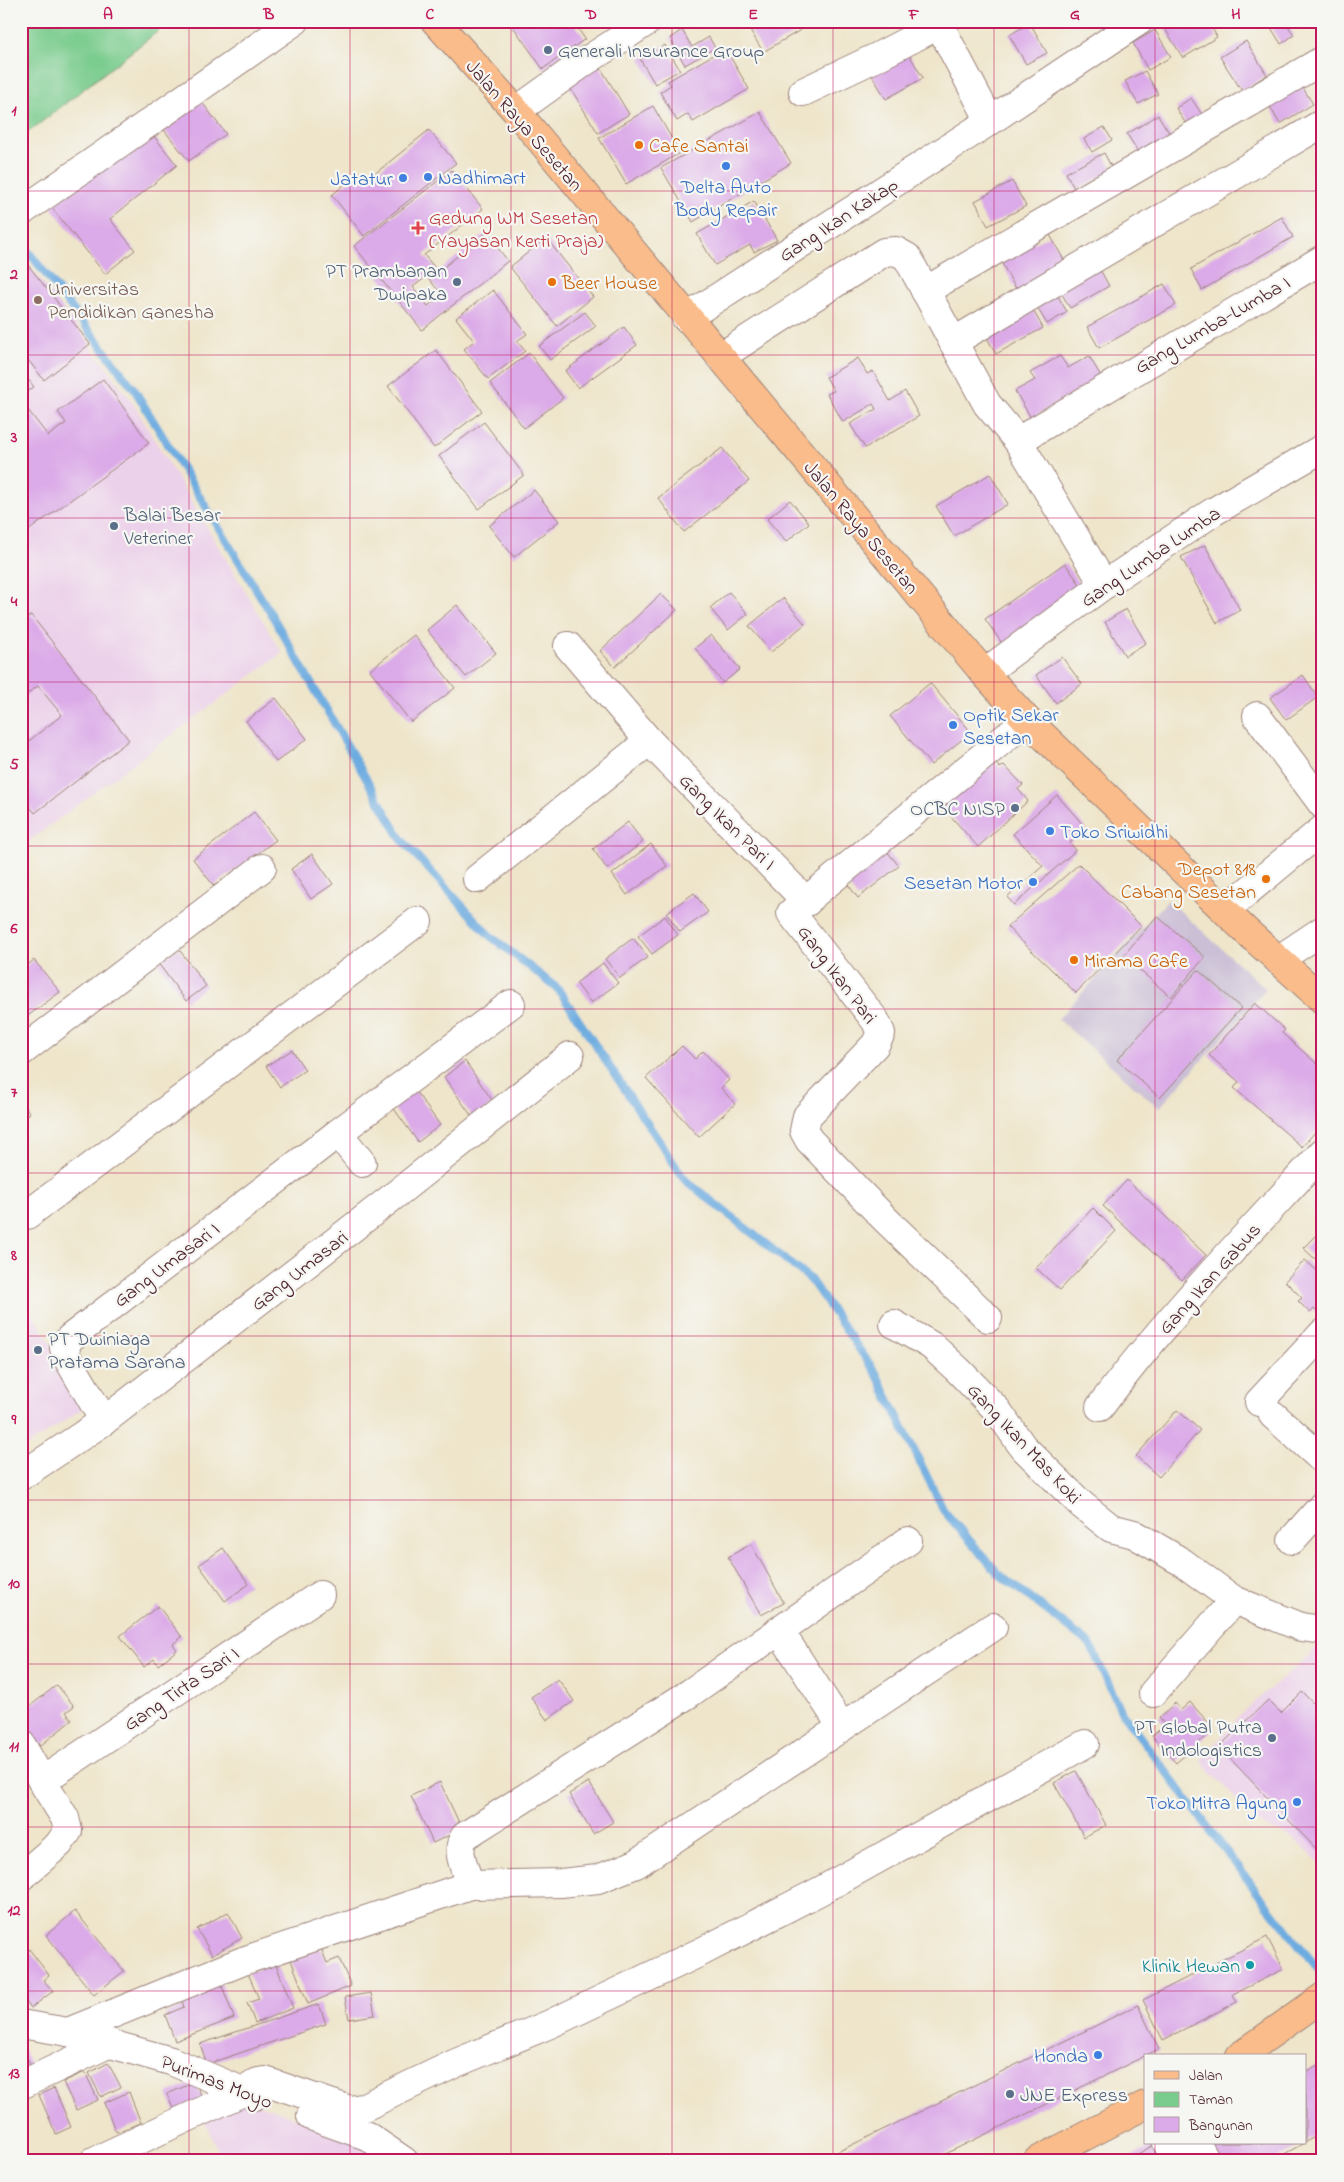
<svg xmlns="http://www.w3.org/2000/svg" width="1344" height="2182" font-family="'Indie Flower',sans-serif">
<style>
.built{fill:#ecd1ea}
.industrial{fill:#cbbfd5}
.green{fill:#7acc8e;stroke:#62765c}
.lines{fill:none;stroke-linecap:round;stroke-linejoin:round}
.stream{stroke:#6dace0;stroke-width:8}
.building{fill:#dbaae8}
.minor-casing{stroke:#9c827a;stroke-width:30}
.major-casing{stroke:#9c827a;stroke-width:30}
.minor{stroke:#fff;stroke-width:28}
.major{stroke:#f9bc8a;stroke-width:28}
.grid{fill:none;stroke:#c2185b;stroke-width:1;stroke-opacity:0.55}
.service-dot{fill:#5c6f8a;stroke:#f6f6f2;stroke-width:2}
.food-dot{fill:#e8710a;stroke:#f6f6f2;stroke-width:2}
.shop-dot{fill:#3f7fe0;stroke:#f6f6f2;stroke-width:2}
.health-dot{fill:#e0444e;stroke:#f6f6f2;stroke-width:2}
.education-dot{fill:#8d6e63;stroke:#f6f6f2;stroke-width:2}
.culture-dot{fill:#0f9aa8;stroke:#f6f6f2;stroke-width:2}
.labels{text-anchor:middle;stroke-width:4.5;stroke-linejoin:round;paint-order:stroke}
.service-label{font-size:20px;fill:#4e5e75;stroke:#f6f6f2;text-anchor:start}
.street-label{font-size:20px;fill:#4a1f2b;stroke:#f6f6f2}
.food-label{font-size:20px;fill:#c56008;stroke:#f6f6f2;text-anchor:start}
.shop-label{font-size:20px;fill:#366cbe;stroke:#f6f6f2;text-anchor:end}
.health-label{font-size:20px;fill:#be3a42;stroke:#f6f6f2;text-anchor:start}
.education-label{font-size:20px;fill:#785e54;stroke:#f6f6f2;text-anchor:start}
.culture-label{font-size:20px;fill:#0d838f;stroke:#f6f6f2;text-anchor:end}
.neatline{fill:none;stroke:#c2185b;stroke-width:2}
.grid-label{font-size:16px;text-anchor:middle;font-weight:bold;fill:#c2185b}
</style>
<rect width="100%" height="100%" fill="#f6f6f2"/>
<filter id="ink" filterUnits="userSpaceOnUse"><feTurbulence type="fractalNoise" baseFrequency=".02" numOctaves="2"/><feDisplacementMap in="SourceGraphic" scale="10" xChannelSelector="R" yChannelSelector="G"/><feConvolveMatrix kernelMatrix="1 2 1 2 8 2 1 2 1" color-interpolation-filters="sRGB"/></filter>
<filter id="wash" filterUnits="userSpaceOnUse"><feTurbulence type="fractalNoise" baseFrequency=".0096" numOctaves="4" result="noise"/><feDisplacementMap in="SourceGraphic" scale="20" xChannelSelector="R" yChannelSelector="G"/><feGaussianBlur stdDeviation="1.12" result="paint"/><feColorMatrix in="noise" values="0 0 0 0 0 0 0 0 0 0 0 0 0 0 0 0 0 1.4 0 .05"/><feComposite in="paint" operator="in"/></filter>
<g filter="url(#wash)">
<rect width="100%" height="100%" fill="#eee5ca"/>
<g class="built">
<polygon points="21,257 131,400 282,653 21,847"/>
<polygon points="21,1295 88,1405 21,1450"/>
<polygon points="1323,1643 1323,1866 1293,1838 1259,1824 1201,1761 1240,1715"/>
<polygon points="248,2100 375,2147 391,2161 193,2161 218,2150 203,2118"/>
</g>
<polygon class="industrial" points="1168,900 1266,989 1159,1108 1058,1019"/>
<polygon class="green" points="21,21 171,21 21,138"/>
<g class="lines">
<polyline class="stream" points="21,242 134,389 273,617 401,839 489,935 558,989 685,1180 810,1279 876,1373 944,1511 999,1574 1090,1644 1122,1713 1259,1895 1323,1975"/>
</g>
<g id="blocks">
<g class="building">
<polygon points="509,21 573,21 585,39 543,69"/>
<polygon points="760,21 816,21 763,52 749,28"/>
<polygon points="1178,21 1208,21 1217,37 1183,58 1165,29"/>
<polygon points="1267,21 1285,21 1294,35 1281,44"/>
<polygon points="1030,23 1047,53 1026,64 1009,35"/>
<polygon points="682,30 692,47 709,37 715,48 685,65 670,38"/>
<polygon points="1155,30 1171,57 1148,70 1133,43"/>
<polygon points="1246,41 1267,75 1242,91 1220,57"/>
<polygon points="665,45 680,70 655,84 640,59"/>
<polygon points="725,48 749,89 693,122 688,114 677,121 660,92 671,85 668,81"/>
<polygon points="907,51 923,78 886,99 870,72"/>
<polygon points="597,62 629,114 598,133 566,81"/>
<polygon points="1145,71 1158,94 1138,104 1125,81"/>
<polygon points="1298,80 1313,104 1280,124 1266,100"/>
<polygon points="1191,98 1205,119 1189,129 1176,108"/>
<polygon points="201,101 226,134 189,161 164,130"/>
<polygon points="653,106 680,153 626,184 599,138"/>
<polygon points="760,112 791,163 693,222 661,168"/>
<polygon points="1158,115 1173,139 1142,158 1127,134"/>
<polygon points="1104,127 1112,140 1092,152 1084,139"/>
<polygon points="148,129 177,165 110,219 135,250 105,274 51,207"/>
<polygon points="429,130 456,163 364,236 332,195 360,172 367,180"/>
<polygon points="1104,153 1113,170 1075,190 1066,173"/>
<polygon points="452,170 483,209 424,255 436,269 413,287 428,306 442,295 429,279 486,233 508,261 422,330 354,246"/>
<polygon points="1012,181 1026,206 988,226 975,201"/>
<polygon points="754,201 777,240 754,252 750,245 715,265 697,234"/>
<polygon points="1282,217 1293,237 1202,290 1191,269"/>
<polygon points="1050,235 1069,269 1020,296 1001,262 1015,255 1012,249 1032,238 1035,243"/>
<polygon points="546,238 593,297 557,326 510,267"/>
<polygon points="21,256 90,344 44,380 21,351"/>
<polygon points="1096,262 1109,286 1070,308 1056,284"/>
<polygon points="1164,284 1176,305 1099,348 1087,327"/>
<polygon points="1053,287 1067,312 1047,324 1032,299"/>
<polygon points="493,290 527,334 517,341 525,351 488,379 464,349 474,341 456,318"/>
<polygon points="1028,301 1043,328 996,354 981,327"/>
<polygon points="585,312 596,326 550,360 539,346"/>
<polygon points="624,327 637,345 578,388 565,371"/>
<polygon points="436,350 482,411 434,448 388,386"/>
<polygon points="529,353 563,398 524,428 490,383"/>
<polygon points="1060,356 1068,368 1089,356 1102,378 1031,418 1015,391 1035,380 1030,373"/>
<polygon points="858,358 867,374 873,371 890,401 905,391 919,416 865,448 850,424 876,409 873,404 843,422 827,394 834,391 826,377"/>
<polygon points="21,370 34,387 21,396"/>
<polygon points="103,379 149,443 21,536 21,415 28,410 48,436 66,423 58,412"/>
<polygon points="484,422 524,475 479,509 439,456"/>
<polygon points="722,448 749,481 684,532 658,498"/>
<polygon points="990,474 1008,504 954,536 936,506"/>
<polygon points="534,490 559,521 514,557 489,526"/>
<polygon points="790,500 809,523 786,542 767,519"/>
<polygon points="1205,545 1240,610 1217,623 1181,557"/>
<polygon points="1065,563 1086,593 1006,649 985,619"/>
<polygon points="729,592 748,614 728,630 710,608"/>
<polygon points="661,594 677,610 615,667 600,651"/>
<polygon points="783,598 805,624 771,652 749,626"/>
<polygon points="457,605 496,653 466,677 427,630"/>
<polygon points="1126,609 1146,643 1125,656 1105,622"/>
<polygon points="31,615 129,740 35,813 21,796 21,747 62,715 38,686 21,699 21,622"/>
<polygon points="414,635 455,688 411,722 370,670"/>
<polygon points="711,635 740,669 723,683 695,648"/>
<polygon points="1062,657 1082,684 1056,703 1036,675"/>
<polygon points="1303,675 1318,697 1286,720 1270,698"/>
<polygon points="930,683 971,732 931,765 890,716"/>
<polygon points="276,698 307,739 276,762 246,721"/>
<polygon points="991,758 1000,768 1004,765 1023,785 1018,789 1028,801 978,847 940,804"/>
<polygon points="1057,795 1086,828 1070,843 1076,850 1014,905 1007,897 1043,866 1013,834"/>
<polygon points="254,812 276,840 214,886 193,859"/>
<polygon points="628,822 643,842 607,869 593,849"/>
<polygon points="651,844 667,866 627,895 612,874"/>
<polygon points="886,850 899,866 858,898 846,882"/>
<polygon points="312,854 333,884 311,899 291,869"/>
<polygon points="1079,864 1141,926 1076,993 1007,927"/>
<polygon points="694,893 708,912 680,932 666,913"/>
<polygon points="665,916 678,935 652,954 638,936"/>
<polygon points="1157,916 1205,957 1171,997 1123,956"/>
<polygon points="633,938 648,957 620,978 605,959"/>
<polygon points="178,948 206,986 186,1001 158,963"/>
<polygon points="34,960 60,992 21,1021 21,970"/>
<polygon points="603,963 618,983 591,1003 576,983"/>
<polygon points="1198,970 1241,1008 1160,1098 1117,1060"/>
<polygon points="1255,1003 1285,1030 1282,1033 1323,1069 1323,1123 1302,1147 1234,1088 1239,1082 1209,1055"/>
<polygon points="682,1046 695,1059 703,1051 729,1080 721,1088 735,1104 699,1137 646,1078"/>
<polygon points="292,1050 305,1070 280,1087 266,1066"/>
<polygon points="465,1061 494,1103 473,1118 444,1077"/>
<polygon points="411,1085 440,1125 418,1142 389,1102"/>
<polygon points="21,1101 30,1113 21,1120"/>
<polygon points="1323,1164 1323,1192 1304,1176"/>
<polygon points="1127,1180 1206,1255 1182,1280 1103,1206"/>
<polygon points="1093,1208 1116,1231 1060,1290 1036,1268"/>
<polygon points="1323,1228 1323,1266 1303,1248"/>
<polygon points="1305,1260 1323,1276 1323,1317 1314,1309 1310,1313 1298,1301 1302,1298 1285,1281"/>
<polygon points="1177,1410 1200,1430 1159,1477 1136,1456"/>
<polygon points="751,1544 784,1603 761,1615 728,1557"/>
<polygon points="223,1548 249,1584 225,1601 199,1565"/>
<polygon points="158,1606 182,1637 173,1644 177,1650 158,1665 154,1659 144,1667 120,1636"/>
<polygon points="558,1679 574,1701 547,1720 531,1697"/>
<polygon points="57,1685 74,1706 66,1712 72,1720 40,1746 21,1722 21,1713"/>
<polygon points="1302,1692 1323,1713 1323,1856 1219,1747 1268,1700 1281,1713"/>
<polygon points="1190,1702 1214,1729 1176,1763 1152,1736 1165,1725 1159,1718 1175,1703 1181,1710"/>
<polygon points="1076,1771 1106,1825 1084,1837 1054,1783"/>
<polygon points="440,1782 462,1829 433,1843 411,1796"/>
<polygon points="589,1782 613,1822 593,1834 569,1794"/>
<polygon points="75,1911 124,1971 94,1995 46,1935"/>
<polygon points="228,1912 242,1938 212,1955 197,1929"/>
<polygon points="1267,1937 1284,1969 1233,1994 1237,2002 1163,2040 1143,2000"/>
<polygon points="321,1948 327,1963 339,1958 351,1986 308,2004 291,1960"/>
<polygon points="29,1949 49,1975 43,1980 53,1991 31,2008 21,1996 21,1955"/>
<polygon points="275,1962 293,2008 255,2023 247,2003 259,1999 248,1973"/>
<polygon points="221,1983 234,2018 175,2041 165,2015 184,2007 181,1998"/>
<polygon points="371,1993 375,2015 349,2019 345,1997"/>
<polygon points="319,2004 326,2024 207,2064 200,2044"/>
<polygon points="1138,2005 1159,2049 931,2161 819,2161"/>
<polygon points="21,2044 32,2069 21,2074"/>
<polygon points="1323,2062 1323,2133 1305,2142 1305,2072"/>
<polygon points="108,2063 121,2087 101,2097 89,2073"/>
<polygon points="85,2072 98,2100 76,2110 63,2082"/>
<polygon points="195,2082 204,2101 176,2114 167,2094"/>
<polygon points="54,2088 71,2127 56,2134 39,2095"/>
<polygon points="129,2092 141,2123 116,2132 104,2103"/>
<polygon points="1157,2143 1167,2161 1126,2161"/>
<polygon points="1210,2143 1304,2143 1272,2161 1219,2161"/>
</g>
</g>
</g>
<g filter="url(#ink)">
<use href="#blocks" fill-opacity="0" stroke="#9c827a" stroke-width="1"/>
<g class="lines">
<defs>
<g id="minor">
<polyline points="940,26 990,121"/>
<polyline points="803,92 877,57 946,21"/>
<polyline points="516,111 583,63 648,21"/>
<polyline points="21,212 295,21"/>
<polyline points="925,291 1323,60"/>
<polyline points="686,318 990,121 1139,21"/>
<polyline points="953,342 1323,123"/>
<polyline points="720,357 884,252 896,251 907,257 987,404 1018,441 1104,585"/>
<polyline points="1018,441 1323,259"/>
<polyline points="568,646 649,741 807,902"/>
<polyline points="984,673 1104,585 1213,512 1323,448"/>
<polyline points="1257,716 1323,805"/>
<polyline points="477,879 649,741"/>
<polyline points="1225,910 1323,829"/>
<polyline points="1278,960 1323,930"/>
<polyline points="21,1052 262,868"/>
<polyline points="338,1133 511,1004"/>
<polyline points="21,1216 27,1215 418,921"/>
<polyline points="988,1318 886,1220 809,1140 804,1131 807,1116 875,1045 881,1033 875,1020 791,913 1027,720"/>
<polyline points="894,1324 932,1346 959,1371 997,1410 1023,1447 1082,1505 1111,1528 1134,1534 1182,1562 1234,1600 1301,1627 1323,1630"/>
<polyline points="1259,1402 1323,1333"/>
<path d="M1100 1407C1167 1317 1247 1235 1323 1152"/>
<polyline points="1273,1415 1323,1460"/>
<polyline points="104,1421 68,1359 64,1348 70,1338 338,1133 362,1163"/>
<polyline points="21,1476 104,1421 390,1199 570,1056"/>
<polyline points="1292,1540 1323,1505"/>
<polyline points="779,1630 842,1727"/>
<polyline points="1153,1693 1234,1600"/>
<polyline points="21,1744 42,1781"/>
<polyline points="21,1877 59,1844 68,1831 65,1818 42,1781 320,1595"/>
<path d="M470 1885C466 1870 454 1850 465 1836L690 1693 908 1541"/>
<polyline points="21,2024 68,2032 171,2061 254,2096"/>
<polyline points="68,2032 243,1961 470,1885 561,1883 598,1879 636,1864 993,1627"/>
<polyline points="21,2085 110,2043"/>
<polyline points="311,2116 367,2136 404,2161"/>
<polyline points="1167,2143 1176,2161"/>
<polyline points="1196,2143 1206,2161"/>
<polyline points="94,2161 243,2092 258,2082 265,2081 350,2110 362,2108 456,2063 550,2024 703,1951 820,1891 1085,1744"/>
</g>
<g id="major">
<polyline points="435,21 516,111 984,673 1027,720 1246,931 1323,1000"/>
<polyline points="1240,2056 1323,1997"/>
<polyline points="1037,2161 1145,2105"/>
</g>
</defs>
<use href="#minor" class="minor-casing"/>
<use href="#major" class="major-casing"/>
<use href="#minor" class="minor"/>
<use href="#major" class="major"/>
</g>
</g>
<path class="grid" d="M189 21V2161M350 21V2161M511 21V2161M672 21V2161M833 21V2161M994 21V2161M1155 21V2056M21 191H1323M21 355H1323M21 518H1323M21 682H1323M21 846H1323M21 1009H1323M21 1173H1323M21 1336H1323M21 1500H1323M21 1664H1323M21 1827H1323M21 1991H1323M1155 2143V2161"/>
<g class="service-dot">
<circle cx="548" cy="50" r="5"/>
<circle cx="457" cy="282" r="5"/>
<circle cx="114" cy="526" r="5"/>
<circle cx="1015" cy="808" r="5"/>
<circle cx="38" cy="1350" r="5"/>
<circle cx="1272" cy="1738" r="5"/>
<circle cx="1010" cy="2094" r="5"/>
</g>
<g class="food-dot">
<circle cx="639" cy="145" r="5"/>
<circle cx="552" cy="282" r="5"/>
<circle cx="1266" cy="879" r="5"/>
<circle cx="1074" cy="960" r="5"/>
</g>
<g class="shop-dot">
<circle cx="726" cy="166" r="5"/>
<circle cx="428" cy="177" r="5"/>
<circle cx="403" cy="178" r="5"/>
<circle cx="953" cy="725" r="5"/>
<circle cx="1050" cy="831" r="5"/>
<circle cx="1033" cy="882" r="5"/>
<circle cx="1297" cy="1802" r="5"/>
<circle cx="1098" cy="2055" r="5"/>
</g>
<path class="health-dot" d="M415.5 220.5h5v5h5v5h-5v5h-5v-5h-5v-5h5z"/>
<circle class="education-dot" cx="38" cy="300" r="5"/>
<circle class="culture-dot" cx="1250" cy="1965" r="5"/>
<g class="labels">
<g class="service-label">
<text x="558" y="57">Generali Insurance Group</text>
<text x="447" y="277" text-anchor="end">PT Prambanan<tspan x="447" dy="23">Dwipaka</tspan></text>
<text x="124" y="521">Balai Besar<tspan x="124" dy="23">Veteriner</tspan></text>
<text x="1005" y="815" text-anchor="end">OCBC NISP</text>
<text x="48" y="1345">PT Dwiniaga<tspan x="48" dy="23">Pratama Sarana</tspan></text>
<text x="1262" y="1733" text-anchor="end">PT Global Putra<tspan x="1262" dy="23">Indologistics</tspan></text>
<text x="1020" y="2101">JNE Express</text>
</g>
<g class="street-label">
<text transform="translate(525 125) rotate(49)" y="7">Jalan Raya Sesetan</text>
<text transform="translate(838 219) rotate(-33)" y="7">Gang Ikan Kakap</text>
<text transform="translate(1212 324) rotate(-30)" y="7">Gang Lumba-Lumba I</text>
<text transform="translate(862 527) rotate(50)" y="7">Jalan Raya Sesetan</text>
<text transform="translate(1150 556) rotate(-34)" y="7">Gang Lumba Lumba</text>
<text transform="translate(728 821) rotate(45)" y="7">Gang Ikan Pari I</text>
<text transform="translate(838 974) rotate(53)" y="7">Gang Ikan Pari</text>
<text transform="translate(166 1264) rotate(-37)" y="7">Gang Umasari I</text>
<text transform="translate(299 1270) rotate(-38)" y="7">Gang Umasari</text>
<text transform="translate(1209 1278) rotate(-48)" y="7">Gang Ikan Gabus</text>
<text transform="translate(1025 1443) rotate(47)" y="7">Gang Ikan Mas Koki</text>
<text transform="translate(181 1688) rotate(-34)" y="7">Gang Tirta Sari I</text>
<text transform="translate(217 2081) rotate(21)" y="7">Purimas Moyo</text>
</g>
<g class="food-label">
<text x="649" y="152">Cafe Santai</text>
<text x="562" y="289">Beer House</text>
<text x="1256" y="875" text-anchor="end">Depot 818<tspan x="1256" dy="23">Cabang Sesetan</tspan></text>
<text x="1084" y="967">Mirama Cafe</text>
</g>
<g class="shop-label">
<text x="438" y="184" text-anchor="start">Nadhimart</text>
<text x="393" y="185">Jatatur</text>
<text x="726" y="193" text-anchor="middle">Delta Auto<tspan x="726" dy="23">Body Repair</tspan></text>
<text x="963" y="721" text-anchor="start">Optik Sekar<tspan x="963" dy="23">Sesetan</tspan></text>
<text x="1060" y="838" text-anchor="start">Toko Sriwidhi</text>
<text x="1023" y="889">Sesetan Motor</text>
<text x="1287" y="1809">Toko Mitra Agung</text>
<text x="1088" y="2062">Honda</text>
</g>
<g class="health-label">
<text x="429" y="224">Gedung WM Sesetan<tspan x="429" dy="23">(Yayasan Kerti Praja)</tspan></text>
</g>
<g class="education-label">
<text x="48" y="295">Universitas<tspan x="48" dy="23">Pendidikan Ganesha</tspan></text>
</g>
<g class="culture-label">
<text x="1240" y="1972">Klinik Hewan</text>
</g>
</g>
<rect width="1344" height="2182" fill="none" stroke="#f6f6f2" stroke-width="55"/>
<rect x="1144" y="2054" width="162" height="90" fill="#f6f6f2" stroke="#b1a0a2"/>
<rect x="1154" y="2071" width="25" height="8" fill="#f9bc8a" stroke="#b1a0a2"/>
<text x="1189" y="2080" font-size="15" fill="#4a1f2b">Jalan</text>
<rect x="1154" y="2092" width="25" height="15" fill="#7acc8e" stroke="#b1a0a2"/>
<text x="1189" y="2104" font-size="15" fill="#4a1f2b">Taman</text>
<rect x="1154" y="2117" width="25" height="15" fill="#dbaae8" stroke="#b1a0a2"/>
<text x="1189" y="2130" font-size="15" fill="#4a1f2b">Bangunan</text>
<rect x="28" y="28" width="1288" height="2126" class="neatline"/>
<g class="grid-label">
<text x="108" y="19">A</text>
<text x="269" y="19">B</text>
<text x="430" y="19">C</text>
<text x="591" y="19">D</text>
<text x="753" y="19">E</text>
<text x="914" y="19">F</text>
<text x="1075" y="19">G</text>
<text x="1236" y="19">H</text>
<text x="14" y="115">1</text>
<text x="14" y="279">2</text>
<text x="14" y="442">3</text>
<text x="14" y="606">4</text>
<text x="14" y="769">5</text>
<text x="14" y="933">6</text>
<text x="14" y="1097">7</text>
<text x="14" y="1260">8</text>
<text x="14" y="1424">9</text>
<text x="14" y="1588">10</text>
<text x="14" y="1751">11</text>
<text x="14" y="1915">12</text>
<text x="14" y="2078">13</text>
</g>
</svg>
